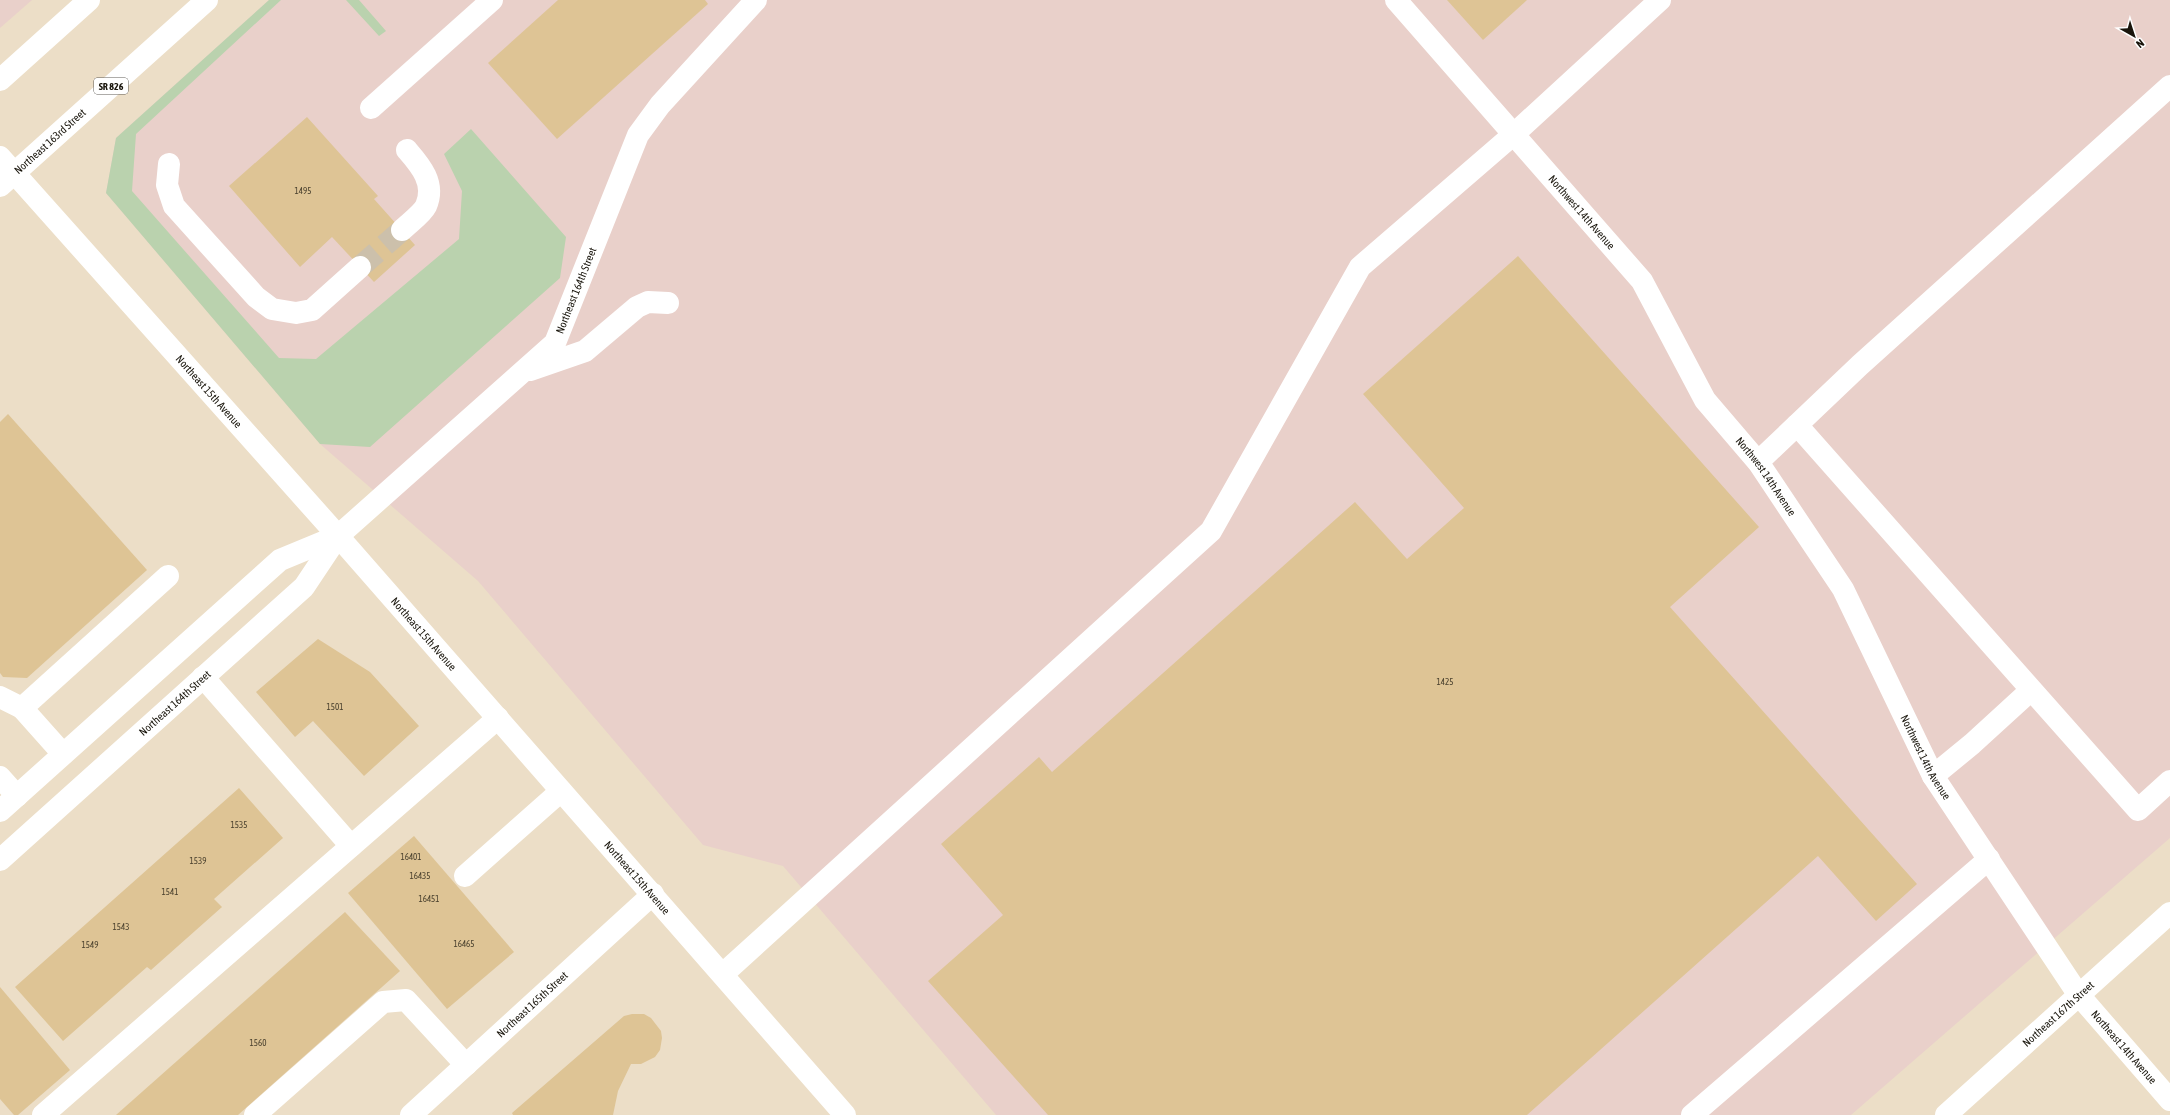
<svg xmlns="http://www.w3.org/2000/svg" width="2170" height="1115" font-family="'Asap Condensed',sans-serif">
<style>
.commercial{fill:#e9d0ca}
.green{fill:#bad2ae}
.building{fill:#dec495}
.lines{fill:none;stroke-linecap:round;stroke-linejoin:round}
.minor-tunnel{stroke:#ccc0ab;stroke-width:22;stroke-dasharray:22 11;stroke-linecap:butt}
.minor{stroke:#fff;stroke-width:22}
.major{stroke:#fff;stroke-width:22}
.labels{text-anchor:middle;stroke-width:4;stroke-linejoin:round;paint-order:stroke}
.number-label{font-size:9px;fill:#4a412e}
.shield{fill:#fff;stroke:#5e5b55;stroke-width:1}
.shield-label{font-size:10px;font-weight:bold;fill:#19150c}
.street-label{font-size:11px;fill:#19150c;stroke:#fff}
</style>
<rect width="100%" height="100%" fill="#ecdec7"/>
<g class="commercial">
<polygon points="0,0 32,0 0,28"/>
<polygon points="269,0 2170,0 2170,838 1851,1115 996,1115 783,866 703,845 478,581 320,444 106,193 116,138"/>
</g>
<g class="green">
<polygon points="269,0 281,0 136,134 132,191 279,358 316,359 459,239 462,191 444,154 471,129 566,237 560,278 370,447 320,444 106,193 116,138"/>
<polygon points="346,0 359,0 386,31 379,36"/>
</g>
<g class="building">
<polygon points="558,0 705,0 708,4 557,139 488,63"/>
<polygon points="1447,0 1527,0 1483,40"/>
<polygon points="307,117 378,196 374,199 415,245 374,282 332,237 300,267 229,186"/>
<polygon points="1518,256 1759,527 1670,607 1917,884 1876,921 1818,856 1527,1115 1048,1115 928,981 1003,915 941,844 1039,757 1052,772 1355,502 1407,559 1464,508 1363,394"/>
<polygon points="8,414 147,570 27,678 3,677 0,673 0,422"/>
<polygon points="318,639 370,672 419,726 364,776 313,721 295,737 256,692"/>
<polygon points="239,788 283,838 214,899 222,907 151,970 147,967 63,1041 15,987"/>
<polygon points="414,836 514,952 447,1009 348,893"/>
<polygon points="345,912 400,971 238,1115 116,1115"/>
<polygon points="0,987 70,1070 18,1115 14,1115 0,1099"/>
<polygon points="632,1014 644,1014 651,1018 661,1031 662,1038 660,1050 655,1057 641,1064 631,1064 618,1091 613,1115 513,1115 512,1113 624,1016"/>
</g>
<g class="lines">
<polyline class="minor-tunnel" points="360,267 402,230"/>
<g class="minor">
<path id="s1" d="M1396 0 1642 281 1705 400 1758 462 1843 589 1933 776 2078 994 2170 1100"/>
<polyline points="371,108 492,0"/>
<path id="s2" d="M0 157 338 536 845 1115"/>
<polyline points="169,164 167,185 174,206 256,297 272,309 296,313 312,310 360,267"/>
<path d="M402 230C409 223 422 214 426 206 436 183 420 165 407 150"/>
<polyline points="530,370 585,351 637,307 648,302 668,303"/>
<polyline points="1797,425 2138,810 2170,781"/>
<polyline points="1758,462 1860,365 2170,86"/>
<polyline points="203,677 351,846"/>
<polyline points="0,697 22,708 63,754"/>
<polyline points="22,708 168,576"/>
<polyline points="1933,776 1972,744 2031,690"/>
<polyline points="0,777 17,796"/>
<polyline points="0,811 280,560 338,536"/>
<path id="s3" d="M0 860 304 587 338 536 555 343 638 135 660 105 756 0"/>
<polyline points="465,876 561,791"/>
<polyline points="723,974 1211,531 1360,267 1514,134 1660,0"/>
<polyline points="43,1115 498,718"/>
<polyline points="255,1115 383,1002 406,1000 466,1065"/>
<path id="s4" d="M411 1115 653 894"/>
<polyline points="1692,1115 1989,859"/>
<path id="s5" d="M1946 1115 2170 913"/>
</g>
<g class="major">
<polyline points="0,80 89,0"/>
<path id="s6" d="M0 186 207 0"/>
</g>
</g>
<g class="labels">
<g class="number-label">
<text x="303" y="194">1495</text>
<text x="1445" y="685">1425</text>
<text x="335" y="710">1501</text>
<text x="239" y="828">1535</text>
<text x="411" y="860">16401</text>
<text x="198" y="864">1539</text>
<text x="420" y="879">16435</text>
<text x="170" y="895">1541</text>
<text x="429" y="902">16451</text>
<text x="121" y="930">1543</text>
<text x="464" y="947">16465</text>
<text x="90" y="948">1549</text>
<text x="258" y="1046">1560</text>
</g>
<rect class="shield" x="94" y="78" width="34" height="16" rx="3"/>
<g class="shield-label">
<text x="111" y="90">SR 826</text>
</g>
<g class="street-label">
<text dy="4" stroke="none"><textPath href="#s6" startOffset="67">Northeast 163rd Street</textPath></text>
<text dy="4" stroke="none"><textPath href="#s1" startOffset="282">Northwest 14th Avenue</textPath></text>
<text dy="4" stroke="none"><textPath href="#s3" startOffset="817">Northeast 164th Street</textPath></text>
<text dy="4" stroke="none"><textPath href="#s2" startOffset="314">Northeast 15th Avenue</textPath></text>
<text dy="4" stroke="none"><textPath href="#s1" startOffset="606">Northwest 14th Avenue</textPath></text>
<text dy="4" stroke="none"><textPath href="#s2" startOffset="638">Northeast 15th Avenue</textPath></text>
<text dy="4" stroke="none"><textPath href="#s3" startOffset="235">Northeast 164th Street</textPath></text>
<text dy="4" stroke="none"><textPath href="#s1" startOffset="930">Northwest 14th Avenue</textPath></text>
<text dy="4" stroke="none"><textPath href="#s2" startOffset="962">Northeast 15th Avenue</textPath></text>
<text dy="4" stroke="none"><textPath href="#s4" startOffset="164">Northeast 165th Street</textPath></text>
<text dy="4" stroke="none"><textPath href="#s5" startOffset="151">Northeast 167th Street</textPath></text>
<text dy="4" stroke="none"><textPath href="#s1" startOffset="1282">Northeast 14th Avenue</textPath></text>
</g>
</g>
<g transform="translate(2134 36) rotate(141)" stroke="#ffffff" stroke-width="3" paint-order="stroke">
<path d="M0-3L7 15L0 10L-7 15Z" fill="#19150c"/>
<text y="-6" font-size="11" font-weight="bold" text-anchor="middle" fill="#19150c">N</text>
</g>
</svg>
